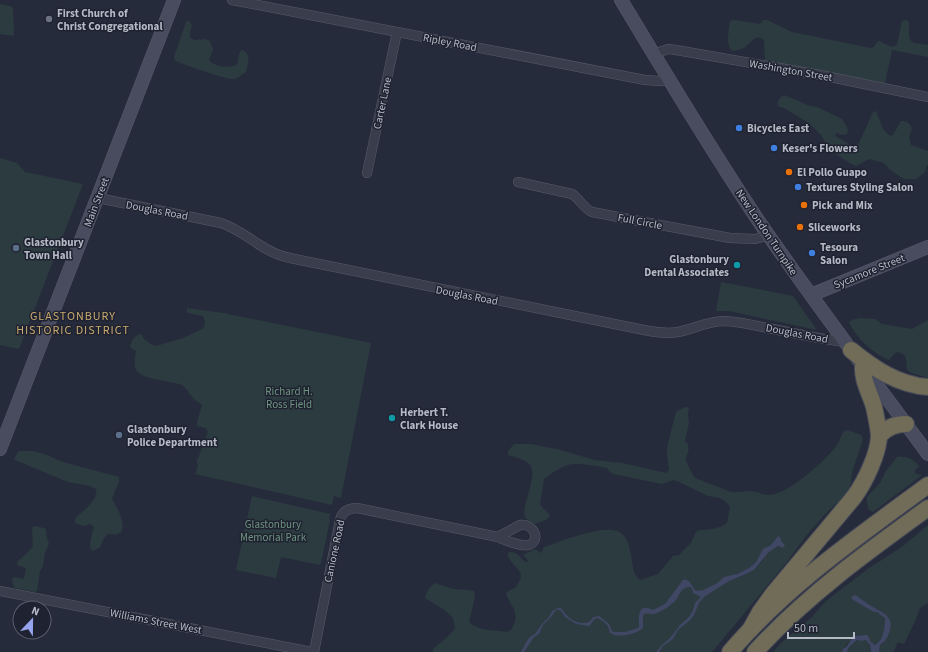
<svg xmlns="http://www.w3.org/2000/svg" width="928" height="652" font-family="'Source Sans 3',sans-serif">
<style>
.green{fill:#2c3b40;fill-rule:evenodd}
.water{fill:#404764}
.lines{fill:none;stroke-linecap:round;stroke-linejoin:round}
.street-casing{stroke:#585b69;stroke-width:10}
.secondary-casing{stroke:#585b69;stroke-width:14}
.highway-casing{stroke:#454856;stroke-width:18}
.street{stroke:#3a3d4b;stroke-width:9}
.secondary{stroke:#484c5e;stroke-width:13}
.highway{stroke:#706c58;stroke-width:16}
.worship-dot{fill:#6b7280;stroke:#1f2230;stroke-width:1.5}
.shop-dot{fill:#3f7fe0;stroke:#1f2230;stroke-width:1.5}
.food-dot{fill:#e8710a;stroke:#1f2230;stroke-width:1.5}
.service-dot{fill:#5c6f8a;stroke:#1f2230;stroke-width:1.5}
.culture-dot{fill:#0f9aa8;stroke:#1f2230;stroke-width:1.5}
.labels{text-anchor:middle;stroke-width:3;stroke-linejoin:round;paint-order:stroke}
.poi-label{font-size:11px;font-weight:bold;fill:#b6b9c6;stroke:#1f2230;text-anchor:start}
.street-label{font-size:11px;fill:#b6b9c6;stroke:#1f2230}
.park-label{font-size:11px;fill:#6f9580;stroke:#1f2230}
.neighbourhood-label{font-size:12px;letter-spacing:1px;fill:#c8a96e;stroke:#1f2230}
</style>
<rect width="100%" height="100%" fill="#262b3b"/>
<g class="green">
<polygon points="0,4 10,6 13,8 14,36 0,34"/>
<path d="M734 20 760 24 763 20H767L792 32 871 48 874 47 877 42 879 41 892 47 897 45 902 21 906 20 909 22V37L911 41 915 43 928 45V57L892 50 885 83 884 84 766 62 765 61 764 40C755 32 752 43 745 47 742 50 736 50 732 51 725 43 729 31 730 21Z"/>
<path d="M187 21H189L192 25C191 30 189 33 190 38L195 40 205 39 210 41 213 50 209 59 210 62C219 67 228 68 237 65 239 60 237 54 242 50 252 54 248 64 246 72 243 74 238 78 235 79 226 80 186 65 176 61L174 58V57L186 22Z"/>
<path d="M784 95 810 106 817 107 842 119 848 129 847 134 843 135 836 133 835 136 851 145 856 146 859 143 873 112 876 111 883 129 890 136 893 135 901 121C907 121 909 123 912 128L909 138 911 145 928 151V165H927L925 172 916 179H904L890 170 884 163 869 159 856 166 848 162 829 149 821 135 810 124 786 109 778 106C777 102 780 97 784 95Z"/>
<polygon points="0,158 17,163 25,172 83,184 19,349 0,345"/>
<polygon points="721,282 793,296 817,330 729,311 716,311"/>
<path d="M187 308 223 313H226L228 314 371 343 341 498 334 496 332 505 195 474 198 466C196 462 197 460 199 456L208 432 206 428 197 426V422L202 405C200 403 196 401 194 399 189 394 187 387 179 384 169 381 141 379 136 370 134 366 135 355 136 351L132 349 130 346C133 338 134 336 141 334L144 339 151 344 156 346 183 338 204 328 205 321 203 316 188 313 187 312Z"/>
<path d="M860 318 875 319 882 324 912 329 928 320V378L909 372 907 369C906 358 907 353 896 352L889 360C874 354 855 337 849 322L852 320Z"/>
<path d="M686 407H688L689 409 688 413 689 423 685 441 688 444C690 454 685 455 686 460 686 462 694 477 695 478L731 492C739 493 743 491 750 491 756 491 762 495 768 495 787 496 826 460 837 445 840 441 841 435 844 431L848 430 861 435 863 439 852 473 851 483 848 493 828 511 806 536 786 563 712 652H433V649C441 642 449 637 455 628L453 618 446 611 425 598C427 592 429 587 435 583L453 589 469 590 474 591 475 597 469 622C477 631 495 630 507 632L511 630C520 615 514 609 506 595L507 592 516 587C518 584 521 579 521 575 520 568 507 562 508 553L510 552C517 552 520 557 525 562L529 561 523 555 535 549 541 553 544 547C560 542 607 522 621 533 628 538 629 547 631 555 633 564 632 574 640 580L658 574 673 556 679 555 691 543 696 532 699 530C709 530 719 529 727 523L730 507C725 498 717 497 708 496L677 481 673 480 662 484 613 474 609 471 607 468C597 466 586 464 575 464 564 464 553 472 544 479L540 504 542 507 550 515V516L546 520 534 524C531 522 526 520 525 516 520 507 541 472 528 463 523 459 514 457 508 455V451L514 444H531L561 450 594 460 622 463 666 473 669 470 667 453V448L675 415 677 411ZM778 536 781 541 785 545C766 547 766 561 753 570 748 574 741 576 735 579L736 574 749 568 756 562 765 548 771 545Z"/>
<path d="M20 451H32L44 454 63 462 119 477V481L112 499C116 506 130 529 118 534 115 535 112 534 108 534L104 538 100 547 93 551 91 550C89 543 92 534 94 527L90 524 83 526 75 523V519C82 511 99 500 96 489L90 486 68 482 15 460 14 459 18 452Z"/>
<path d="M897 457C906 456 913 459 919 466L915 470V473L916 474 922 475 873 512 869 510 868 507 867 503V497L880 483 886 471Z"/>
<polygon points="252,496 330,514 329,520 330,520 321,563 320,565 281,557 276,578 236,570"/>
<path d="M928 525V603L920 608 916 619 904 644 898 642 893 652H879L880 645 884 643 881 639 878 644 875 645 870 641 868 636C858 634 845 643 842 652H773L782 642 812 617 826 601 869 568 902 547Z"/>
<polygon points="35,526 40,527 46,529 47,538 49,544 45,552 43,566 40,571 37,591 35,592 15,588 13,585 12,579 14,577 23,579 24,578 26,568 17,565 17,562 29,551 33,546 32,528"/>
<path d="M857 640 861 641 866 640C871 644 869 647 871 652H847L849 647Z"/>
</g>
<g class="water">
<path d="M778 536 780 537 781 541 785 545 783 548 778 546 769 552 754 570 744 575 729 581 704 597 699 603 694 615 690 620 678 630 673 639 663 646 659 652H656L662 645 670 638 681 624 689 617 693 610 695 603 701 597 693 593 692 588 690 587C681 587 680 595 675 601 672 605 659 613 654 614 651 614 647 613 644 614L643 616V628C636 634 623 637 614 635L613 634 610 633C609 625 604 621 597 618 592 620 592 624 589 626L576 624 565 617 561 611 559 610H556L551 617 543 625 539 634 534 637 524 652H521L528 639 530 637 535 634 542 624 549 617 552 611 558 608H561C567 616 572 622 582 623 588 623 590 622 593 617L599 616 609 624 612 631 614 632H625L638 628 639 627C639 621 637 606 647 608 649 608 651 609 653 610L665 604 683 580C690 577 692 588 696 591L704 590 707 588 716 584 724 577 737 574 749 568 756 562 763 549 771 545Z"/>
<path d="M855 595C859 597 863 601 868 604 880 612 896 615 889 633 887 638 885 642 880 645L879 652H871L870 645 866 640 861 641 857 640 849 647 847 652H842L843 649 847 646 851 640 855 636 867 635 869 637 870 641 875 645C884 640 885 627 885 618L877 612H874L853 600 851 597Z"/>
</g>
<g class="lines">
<defs>
<g id="street">
<polyline points="232,0 645,80 660,81 670,80"/>
<polyline points="654,54 668,49 676,50 820,75 928,97"/>
<polyline points="367,173 397,32"/>
<path d="M518 182 572 194C580 199 583 208 592 212L639 221 730 238 755 239 769 235"/>
<path d="M98 198 221 223C236 228 247 237 260 245 269 251 279 256 290 258L644 330C655 332 666 334 678 332 693 329 706 322 722 321 739 321 756 326 773 329 797 334 821 339 845 342"/>
<path d="M520 525C533 523 542 540 529 545 522 547 504 540 498 537Z"/>
<polyline points="0,591 312,652"/>
<path d="M314 652 340 520C342 512 348 508 357 508L498 537"/>
</g>
<g id="secondary">
<path d="M621 0C667 76 712 152 762 226 815 303 872 378 928 454"/>
<polyline points="811,295 928,247"/>
<polyline points="0,449 174,0"/>
</g>
<g id="highway">
<path d="M851 350C873 368 898 385 928 387"/>
<path d="M879 436C886 428 895 424 906 424"/>
<path d="M750 630 760 612 773 594 854 497C865 482 879 453 879 435 878 426 876 416 874 407 870 393 862 381 863 366"/>
<path d="M730 652C786 586 859 536 928 485"/>
<path d="M755 652C806 596 867 552 928 508"/>
</g>
</defs>
<use href="#street" class="street-casing"/>
<use href="#secondary" class="secondary-casing"/>
<use href="#highway" class="highway-casing"/>
<use href="#street" class="street"/>
<use href="#secondary" class="secondary"/>
<use href="#highway" class="highway"/>
</g>
<circle class="worship-dot" cx="49" cy="19" r="4"/>
<g class="shop-dot">
<circle cx="739" cy="128" r="4"/>
<circle cx="774" cy="148" r="4"/>
<circle cx="798" cy="187" r="4"/>
<circle cx="812" cy="253" r="4"/>
</g>
<g class="food-dot">
<circle cx="789" cy="172" r="4"/>
<circle cx="804" cy="205" r="4"/>
<circle cx="800" cy="227" r="4"/>
</g>
<g class="service-dot">
<circle cx="16" cy="248" r="4"/>
<circle cx="119" cy="435" r="4"/>
</g>
<g class="culture-dot">
<circle cx="737" cy="265" r="4"/>
<circle cx="392" cy="418" r="4"/>
</g>
<g class="labels">
<g class="poi-label">
<text x="57" y="17">First Church of<tspan x="57" dy="13">Christ Congregational</tspan></text>
<text x="747" y="132">Bicycles East</text>
<text x="782" y="152">Keser's Flowers</text>
<text x="797" y="176">El Pollo Guapo</text>
<text x="806" y="191">Textures Styling Salon</text>
<text x="812" y="209">Pick and Mix</text>
<text x="808" y="231">Sliceworks</text>
<text x="24" y="246">Glastonbury<tspan x="24" dy="13">Town Hall</tspan></text>
<text x="820" y="251">Tesoura<tspan x="820" dy="13">Salon</tspan></text>
<text x="729" y="263" text-anchor="end">Glastonbury<tspan x="729" dy="13">Dental Associates</tspan></text>
<text x="400" y="416">Herbert T.<tspan x="400" dy="13">Clark House</tspan></text>
<text x="127" y="433">Glastonbury<tspan x="127" dy="13">Police Department</tspan></text>
</g>
<g class="street-label">
<text transform="translate(450 42) rotate(11)" y="4">Ripley Road</text>
<text transform="translate(791 70) rotate(10)" y="4">Washington Street</text>
<text transform="translate(382 103) rotate(-78)" y="4">Carter Lane</text>
<text transform="translate(96 202) rotate(-69)" y="4">Main Street</text>
<text transform="translate(157 210) rotate(11)" y="4">Douglas Road</text>
<text transform="translate(640 221) rotate(11)" y="4">Full Circle</text>
<text transform="translate(767 232) rotate(56)" y="4">New London Turnpike</text>
<text transform="translate(869 271) rotate(-22)" y="4">Sycamore Street</text>
<text transform="translate(467 295) rotate(11)" y="4">Douglas Road</text>
<text transform="translate(797 333) rotate(11)" y="4">Douglas Road</text>
<text transform="translate(334 551) rotate(-78)" y="4">Canione Road</text>
<text transform="translate(156 621) rotate(11)" y="4">Williams Street West</text>
</g>
<g class="park-label">
<text x="289" y="395">Richard H.<tspan x="289" dy="13">Ross Field</tspan></text>
<text x="273" y="528">Glastonbury<tspan x="273" dy="13">Memorial Park</tspan></text>
</g>
<g class="neighbourhood-label">
<text x="73" y="320">GLASTONBURY<tspan x="73" dy="14">HISTORIC DISTRICT</tspan></text>
</g>
</g>
<g transform="translate(32 620) rotate(22)"><circle r="19" fill="#1f2230" stroke="#5b5e6c"/>
<path d="M0-3L7 15L0 10L-7 15Z" fill="#95a4ec"/>
<text y="-6" font-size="11" font-weight="bold" text-anchor="middle" fill="#b6b9c6">N</text>
</g>
<path d="M788 632v6h66v-6" fill="none" stroke="#b6b9c6" stroke-width="2"/>
<text x="794" y="632" font-size="12" fill="#b6b9c6" stroke="#1f2230" stroke-width="3" paint-order="stroke">50 m</text>
</svg>
